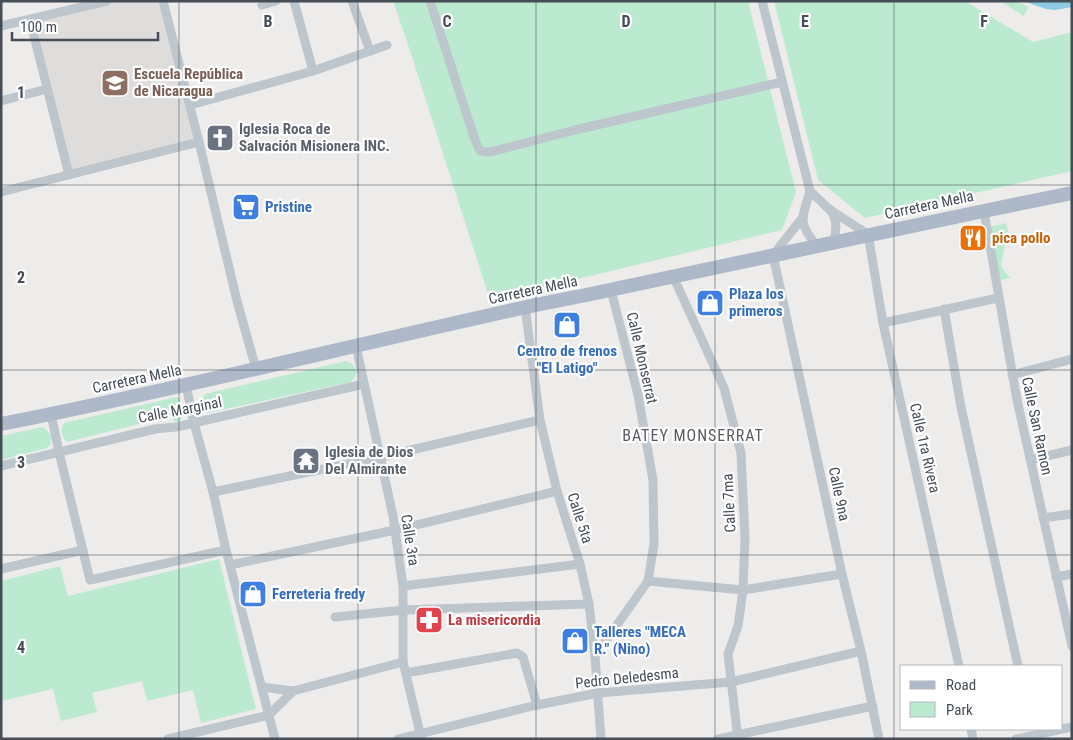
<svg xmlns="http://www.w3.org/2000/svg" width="1073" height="740" font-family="'Roboto Condensed',sans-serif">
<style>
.education{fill:#dfdddc}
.green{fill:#bcead1}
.water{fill:#8ccbe3}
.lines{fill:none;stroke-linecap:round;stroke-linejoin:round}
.minor{stroke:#bdc5cd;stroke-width:9}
.primary{stroke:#adb9c9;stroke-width:14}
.grid{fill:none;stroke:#454d57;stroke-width:1;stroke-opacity:0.55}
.labels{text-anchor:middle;stroke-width:4.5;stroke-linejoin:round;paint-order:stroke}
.education-label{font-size:15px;font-weight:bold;fill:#785e54;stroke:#fff;text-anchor:start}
.worship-label{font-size:15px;font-weight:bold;fill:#5b616d;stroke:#fff;text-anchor:start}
.street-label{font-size:15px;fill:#454d57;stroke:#fff}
.shop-label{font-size:15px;font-weight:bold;fill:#366cbe;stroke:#fff;text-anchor:start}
.food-label{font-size:15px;font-weight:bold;fill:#c56008;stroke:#fff;text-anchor:start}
.health-label{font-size:15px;font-weight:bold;fill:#be3a42;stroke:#fff;text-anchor:start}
.neighbourhood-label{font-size:16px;letter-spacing:1px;fill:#595b60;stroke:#fff}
.grid-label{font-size:16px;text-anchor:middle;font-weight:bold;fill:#454d57;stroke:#fff;stroke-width:4.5;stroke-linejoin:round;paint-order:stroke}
</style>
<rect width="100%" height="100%" fill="#eeebeb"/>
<polygon class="education" points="113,1 163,1 199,142 69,175 31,24"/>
<g class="green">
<polygon points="393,1 748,1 796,192 782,230 490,300 410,51"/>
<polygon points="774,1 965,1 1033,42 1072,32 1072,171 865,218 818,180"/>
<polygon points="1000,1 1016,1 1028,7 1024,16"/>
<polygon points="1006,223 1008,231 1001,266 1010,278 1000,280 989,227"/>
<path d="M346 361 352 364 357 371 355 377 351 382 208 413C198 409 198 402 205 394Z"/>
<path d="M177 397C184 404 186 414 179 421L176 422 173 420 171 416 67 442C61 437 60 430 64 423Z"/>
<polygon points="42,427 47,430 51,436 51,444 47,448 1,460 1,436"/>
<polygon points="219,559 256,709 201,723 193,690 147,701 142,681 92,693 97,712 61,721 53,689 1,701 1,581 60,566 68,596"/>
</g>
<polygon class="water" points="1023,1 1072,1 1072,7 1055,10 1046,9"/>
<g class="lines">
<g class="minor">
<polyline points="163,1 199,142 237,301 256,369"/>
<polyline points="294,1 313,71"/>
<polyline points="352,1 370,51"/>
<polyline points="430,1 475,140 480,151 486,152 494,151 575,130 782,82"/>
<path d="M762 1 810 191C802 219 797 222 817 246"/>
<polyline points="262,5 276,1"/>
<polyline points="30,20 69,175"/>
<polyline points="1,26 107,1"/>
<polyline points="1,101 47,89"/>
<polyline points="190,105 313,71 387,45"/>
<polyline points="810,191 830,210 868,234 883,323 959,666"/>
<polyline points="1,192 199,142"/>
<path d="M831 210C838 224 836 227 834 242"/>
<polyline points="984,211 1017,400 1072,646"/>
<polyline points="803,217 773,255 842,574 861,651 879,739"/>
<polyline points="673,276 724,388 741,453 745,538 743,590 738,626 728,654 738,739"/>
<polyline points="525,307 540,420 557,491 580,564 589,604 595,656 601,739"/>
<polyline points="944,309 961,407 1018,666"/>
<polyline points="883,323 998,298"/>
<polyline points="356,346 393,516 403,586 403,662 421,737"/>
<polyline points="1012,375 1072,359"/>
<polyline points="186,385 194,423 213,492 226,550 275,739"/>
<polyline points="51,414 59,452 90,580 226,550"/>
<polyline points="1030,460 1072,450"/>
<polyline points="1,466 155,429 176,427 364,384"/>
<polyline points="213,492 381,457 540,420"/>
<polyline points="1043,518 1072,514"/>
<polyline points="230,565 395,530 557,491"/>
<polyline points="1,569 83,550"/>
<polyline points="1056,577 1072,574"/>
<polyline points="648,581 743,590 842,574"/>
<polyline points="403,586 580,564"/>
<polyline points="335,617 404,610 589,604"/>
<polyline points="595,656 648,581 654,544 653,480 638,395 611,290"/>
<polyline points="406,673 517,653 523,657 537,705"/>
<polyline points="262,687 293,691 403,662"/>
<polyline points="971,729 973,739"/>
<polyline points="168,739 269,715 293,691"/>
<polyline points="398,739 537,705 598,693 731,682 861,651"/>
<polyline points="718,739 873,706"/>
<polyline points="1016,739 1072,727"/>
</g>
<path class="primary" d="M1 424C176 390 349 346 522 308 553 301 584 296 614 289 766 256 919 224 1072 193"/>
</g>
<path class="grid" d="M179 1V739M358 1V739M536 1V739M715 1V739M894 1V739M1 185H1072M1 370H1072M1 555H1072"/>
<defs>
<symbol id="school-square" viewBox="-11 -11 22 22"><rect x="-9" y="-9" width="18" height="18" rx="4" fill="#8d6e63" stroke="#fff"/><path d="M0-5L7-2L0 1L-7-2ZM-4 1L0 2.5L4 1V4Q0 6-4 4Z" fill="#fff"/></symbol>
<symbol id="church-square" viewBox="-11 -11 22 22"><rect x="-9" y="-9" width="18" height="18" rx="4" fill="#6b7280" stroke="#fff"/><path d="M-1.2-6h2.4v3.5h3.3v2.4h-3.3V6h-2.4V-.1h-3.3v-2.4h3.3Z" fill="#fff"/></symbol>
<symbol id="supermarket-square" viewBox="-11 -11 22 22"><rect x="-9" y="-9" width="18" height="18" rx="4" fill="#3f7fe0" stroke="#fff"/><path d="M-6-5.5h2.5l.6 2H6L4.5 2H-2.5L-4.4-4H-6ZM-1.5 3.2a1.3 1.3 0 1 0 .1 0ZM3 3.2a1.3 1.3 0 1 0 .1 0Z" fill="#fff"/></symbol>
<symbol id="restaurant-square" viewBox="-11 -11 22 22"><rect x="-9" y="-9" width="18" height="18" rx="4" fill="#e8710a" stroke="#fff"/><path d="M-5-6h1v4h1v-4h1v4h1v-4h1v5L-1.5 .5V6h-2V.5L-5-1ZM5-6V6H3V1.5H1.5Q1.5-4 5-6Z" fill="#fff"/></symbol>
<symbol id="shop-square" viewBox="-11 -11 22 22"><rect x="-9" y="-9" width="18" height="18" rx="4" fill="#3f7fe0" stroke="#fff"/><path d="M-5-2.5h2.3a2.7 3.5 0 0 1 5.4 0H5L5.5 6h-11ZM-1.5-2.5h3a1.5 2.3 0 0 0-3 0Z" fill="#fff"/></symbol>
<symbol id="temple-square" viewBox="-11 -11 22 22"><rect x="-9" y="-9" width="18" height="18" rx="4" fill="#6b7280" stroke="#fff"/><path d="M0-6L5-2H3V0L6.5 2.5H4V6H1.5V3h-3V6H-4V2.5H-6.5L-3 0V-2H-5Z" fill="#fff"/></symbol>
<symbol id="pharmacy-square" viewBox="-11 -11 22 22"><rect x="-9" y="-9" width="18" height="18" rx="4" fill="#e0444e" stroke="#fff"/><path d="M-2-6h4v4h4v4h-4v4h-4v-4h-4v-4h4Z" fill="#fff"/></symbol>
</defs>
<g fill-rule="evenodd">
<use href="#school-square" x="99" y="67" width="32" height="32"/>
<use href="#church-square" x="204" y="122" width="32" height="32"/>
<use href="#supermarket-square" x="230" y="191" width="32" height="32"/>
<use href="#restaurant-square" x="957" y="222" width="32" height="32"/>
<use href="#shop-square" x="694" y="287" width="32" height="32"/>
<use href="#shop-square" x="551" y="309" width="32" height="32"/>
<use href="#temple-square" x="290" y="445" width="32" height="32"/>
<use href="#shop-square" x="237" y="578" width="32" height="32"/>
<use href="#pharmacy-square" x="413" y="604" width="32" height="32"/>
<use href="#shop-square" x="559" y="625" width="32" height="32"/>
</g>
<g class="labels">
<g class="education-label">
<text x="134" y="79">Escuela República<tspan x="134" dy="17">de Nicaragua</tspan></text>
</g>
<g class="worship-label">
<text x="239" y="134">Iglesia Roca de<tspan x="239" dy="17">Salvación Misionera INC.</tspan></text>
<text x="325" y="457">Iglesia de Dios<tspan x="325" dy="17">Del Almirante</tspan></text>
</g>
<g class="street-label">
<text transform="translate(929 205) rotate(-12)" y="5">Carretera Mella</text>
<text transform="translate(533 290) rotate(-12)" y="5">Carretera Mella</text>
<text transform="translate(642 358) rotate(77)" y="5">Calle Monserrat</text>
<text transform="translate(137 379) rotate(-12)" y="5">Carretera Mella</text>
<text transform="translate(180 410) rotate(-11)" y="5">Calle Marginal</text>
<text transform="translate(1037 426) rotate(78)" y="5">Calle San Ramon</text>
<text transform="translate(925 448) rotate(77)" y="5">Calle 1ra Rivera</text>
<text transform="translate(839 494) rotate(78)" y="5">Calle 9na</text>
<text transform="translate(729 503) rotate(-93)" y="5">Calle 7ma</text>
<text transform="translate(580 518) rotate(72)" y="5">Calle 5ta</text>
<text transform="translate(410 540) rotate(81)" y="5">Calle 3ra</text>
<text transform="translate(627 678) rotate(-6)" y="5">Pedro Deledesma</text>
</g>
<g class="shop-label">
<text x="265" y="212">Pristine</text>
<text x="729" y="299">Plaza los<tspan x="729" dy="17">primeros</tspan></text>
<text x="567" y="356" text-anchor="middle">Centro de frenos<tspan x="567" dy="17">"El Latigo"</tspan></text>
<text x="272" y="599">Ferreteria fredy</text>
<text x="594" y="637">Talleres "MECA<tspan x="594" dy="17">R." (Nino)</tspan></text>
</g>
<g class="food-label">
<text x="992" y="243">pica pollo</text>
</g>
<g class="health-label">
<text x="448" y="625">La misericordia</text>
</g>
<g class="neighbourhood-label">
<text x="693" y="441">BATEY MONSERRAT</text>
</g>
</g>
<g class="grid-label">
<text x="268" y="27">B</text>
<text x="447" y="27">C</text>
<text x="626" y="27">D</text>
<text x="805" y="27">E</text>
<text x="984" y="27">F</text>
<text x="21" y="98">1</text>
<text x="21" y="283">2</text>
<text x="21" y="468">3</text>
<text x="21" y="653">4</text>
</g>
<rect width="1073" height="740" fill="none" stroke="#454d57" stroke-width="5"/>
<rect x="900" y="665" width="162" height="65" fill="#ffffff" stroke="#b5b8bc"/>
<rect x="910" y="681" width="25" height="8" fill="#adb9c9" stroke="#b5b8bc"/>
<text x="946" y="690" font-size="15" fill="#454d57">Road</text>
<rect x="910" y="702" width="25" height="15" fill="#bcead1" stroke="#b5b8bc"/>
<text x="946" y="715" font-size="15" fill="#454d57">Park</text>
<path d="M12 32v8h146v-8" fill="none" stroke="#454d57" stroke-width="2.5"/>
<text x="20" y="32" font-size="15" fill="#454d57" stroke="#ffffff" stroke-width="4" paint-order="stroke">100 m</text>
</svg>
